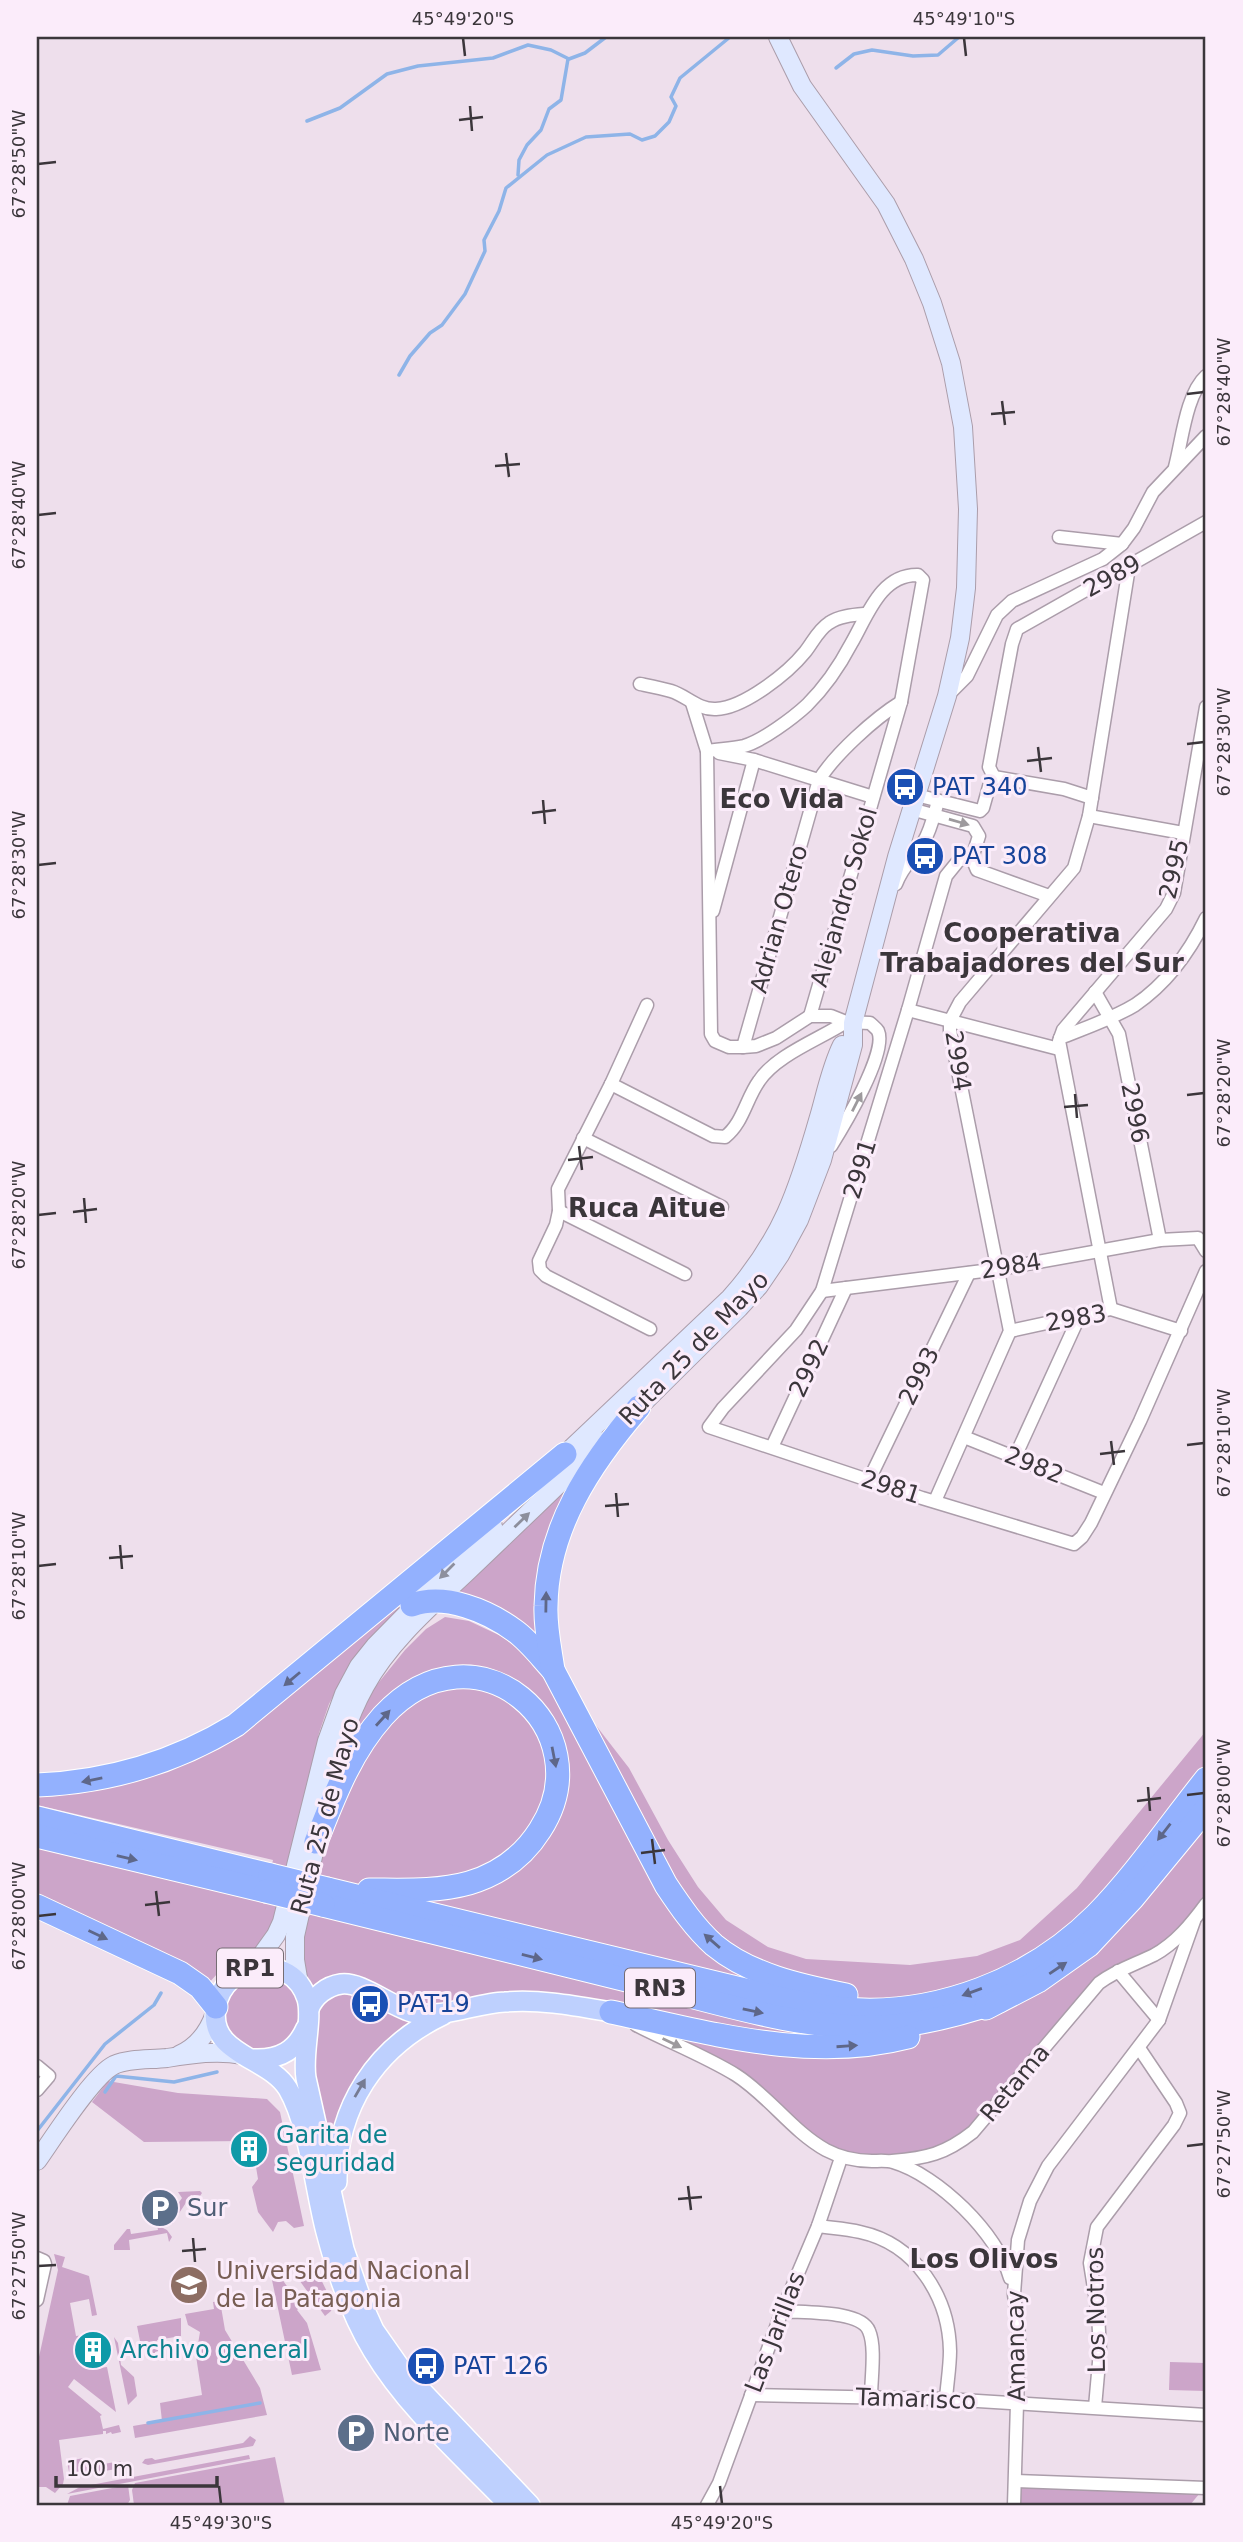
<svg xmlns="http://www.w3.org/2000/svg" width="1243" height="2542" font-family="'DejaVu Sans',sans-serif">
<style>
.green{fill:#cca5c9}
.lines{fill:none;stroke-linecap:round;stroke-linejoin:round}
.stream{stroke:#8eb4e8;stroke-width:3.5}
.street-casing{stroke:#ab9daa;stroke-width:15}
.secondary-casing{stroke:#ab9daa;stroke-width:20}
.primary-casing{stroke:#fff;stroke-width:22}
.highway-casing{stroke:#fff;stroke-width:25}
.street{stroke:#fff;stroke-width:12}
.secondary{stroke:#dfe8ff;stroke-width:18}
.primary{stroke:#bed0fe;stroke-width:19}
.highway{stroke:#93b1fe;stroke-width:23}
.highway-bridge-casing{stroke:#fff;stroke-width:25;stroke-linecap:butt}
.highway-bridge{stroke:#93b1fe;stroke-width:23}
.oneway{fill:#9d9a9d}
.oneway2{fill:#8d8f9d}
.oneway3{fill:#5e6789}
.oneway4{fill:#767b93}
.ticks{fill:none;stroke:#3b363b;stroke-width:2.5}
.labels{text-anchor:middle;stroke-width:6;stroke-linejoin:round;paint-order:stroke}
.shield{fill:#fbecfa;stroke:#756d74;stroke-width:2}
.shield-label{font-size:23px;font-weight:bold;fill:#3b363b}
.street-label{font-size:24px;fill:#3b363b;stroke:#fbecfa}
.transit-label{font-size:24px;fill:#164399;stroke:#fbecfa;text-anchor:start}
.culture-label{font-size:24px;fill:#0d838f;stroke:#fbecfa;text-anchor:start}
.service-label{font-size:24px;fill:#4e5e75;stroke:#fbecfa;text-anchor:start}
.education-label{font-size:24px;fill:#785e54;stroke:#fbecfa;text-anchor:start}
.neighbourhood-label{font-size:26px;font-weight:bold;fill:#3b363b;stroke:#fbecfa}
.neatline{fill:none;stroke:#3b363b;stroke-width:2.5}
.ticks-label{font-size:18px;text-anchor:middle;fill:#3b363b}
</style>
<rect width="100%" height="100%" fill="#eedfec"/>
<g class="green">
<polygon points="585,1464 573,1489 544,1649 454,1598"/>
<polygon points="494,1516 377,1632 343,1677 329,1704 319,1733 295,1853 274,1927 255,1951 244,1958 227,1963 207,1985 37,1901 37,1847 264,1899 273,1860 37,1805 37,1786 194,1753"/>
<polygon points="445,1617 469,1621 501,1636 553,1670 629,1768 668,1840 698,1887 726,1920 768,1947 806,1959 910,1965 977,1956 1020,1940 1077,1888 1206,1731 1206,1904 1176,1939 1118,1971 973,2132 929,2157 841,2158 738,2076 581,2003 439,2011 376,1990 309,1992 304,1975 301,1938 344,1751 371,1692 405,1650 426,1629"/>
<path d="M273 1974C280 1979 289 1985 294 1992 313 2022 276 2065 243 2046 239 2044 235 2038 232 2034 216 2017 225 1998 236 1981Z"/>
<polygon points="342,1988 429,2019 381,2052 333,2174 311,2074 313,2015 327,1995"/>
<polygon points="108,2081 178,2093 267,2099 280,2112 304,2226 294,2228 286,2221 278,2222 273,2232 258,2212 252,2187 258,2179 252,2143 246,2141 144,2142 92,2102"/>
<polygon points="200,2191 202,2193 198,2199 191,2195 172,2224 166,2221 182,2198 178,2192"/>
<polygon points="157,2225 167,2230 172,2237 169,2242 167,2233 129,2240 130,2250 114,2250 114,2245 127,2229 130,2229 131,2234 158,2230"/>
<polygon points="54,2254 65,2257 62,2267 89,2276 97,2315 92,2316 89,2299 70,2303 76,2336 85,2335 93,2369 107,2367 116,2412 74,2379 68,2387 102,2415 100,2416 103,2429 119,2425 121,2432 112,2434 111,2432 106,2434 106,2431 103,2431 103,2434 59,2440 64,2479 63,2484 55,2493 46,2487 37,2487 37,2366 58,2270"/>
<polygon points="312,2261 333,2304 331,2311 325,2316 297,2277"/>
<polygon points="272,2265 301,2306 297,2310 307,2323 321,2370 292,2375 269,2266"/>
<polygon points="220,2301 225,2330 260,2388 267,2415 135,2438 133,2426 162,2421 160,2403 202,2395 196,2356 200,2332 188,2325 185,2314 214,2309 213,2302"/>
<polygon points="181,2318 181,2336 157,2340 158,2351 155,2352 155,2357 150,2358 140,2341 137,2326"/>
<polygon points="114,2337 118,2343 121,2365 134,2377 137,2396 128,2405"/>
<polygon points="1170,2362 1206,2363 1206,2391 1169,2390"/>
<polygon points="250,2436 256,2440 253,2446 148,2465 142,2463 145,2459 152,2458 155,2460 243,2443"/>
<polygon points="249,2455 250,2459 67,2494 80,2487"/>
<polygon points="275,2457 285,2505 134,2505 132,2490 135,2483"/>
<polygon points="84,2458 86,2467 121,2461 122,2468 70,2477 67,2461"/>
<polygon points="1016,2481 1204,2488 1190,2505 1014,2505"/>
<polygon points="128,2485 130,2500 127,2505 67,2505 70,2496"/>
</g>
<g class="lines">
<g class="stream">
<polyline points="836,68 854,54 872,50 913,56 938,55 959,37"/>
<polyline points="307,121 340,108 387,74 418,66 493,58 528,45 551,50 569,59 585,53 606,37"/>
<polyline points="518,175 519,160 527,145 541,130 549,109 561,100 568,59"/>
<polyline points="399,375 410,356 430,333 442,325 465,294 485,251 484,240 499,211 506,188 547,155 586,137 630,134 642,140 655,136 669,122 676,106 671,97 680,78 730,37"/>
<polyline points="105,2092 116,2076 174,2082 217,2072"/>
<polyline points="37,2131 105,2044 154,2005 161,1993"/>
<polyline points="148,2423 260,2403"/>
</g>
<defs>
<g id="street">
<path d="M1175 467C1182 441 1186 394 1206 376"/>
<polyline points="1059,537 1122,544"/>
<path d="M640 684C650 686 661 688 671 691 687 696 698 710 716 709 744 708 788 673 805 652 813 642 818 630 829 623 839 616 853 615 865 614"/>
<polyline points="948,695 967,676 997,615 1012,601 1103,559 1122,544 1134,528 1153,492 1206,436"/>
<path d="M692 703 707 751 711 1034 715 1041 729 1047H743L756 1046 776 1038 810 1016H831L846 1022 870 1023C873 1026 876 1028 878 1031 888 1052 843 1127 831 1146"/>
<path d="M707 751C719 749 732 749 744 746 762 741 793 718 807 705 824 688 840 665 851 644 867 617 880 574 918 575L923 580 901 702 810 1016"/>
<polyline points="719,753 754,760 873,797"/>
<polyline points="994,777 989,767 1012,644 1017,629 1206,522"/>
<polyline points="994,777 1064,789 1092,798"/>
<polyline points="916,795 980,811 983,808 990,783 994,777"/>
<polyline points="911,809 973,826 979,836 972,858 977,870 1049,896"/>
<polyline points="1089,816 1183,833"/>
<polyline points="972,858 959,860 946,876 908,1010 822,1291 796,1330 723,1408 709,1427 922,1498 1074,1544 1082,1537 1091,1523 1140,1421 1206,1271"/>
<path d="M896 884C902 867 914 857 923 843 931 830 934 815 938 801"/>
<polyline points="713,911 754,760"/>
<polyline points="1095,992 1119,1034 1160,1240"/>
<polyline points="647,1005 611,1084 558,1189 559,1211 556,1225 539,1261 540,1270 546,1276 650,1329"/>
<polyline points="908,1010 1059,1049"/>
<path d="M1060 1038C1085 1028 1112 1019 1135 1005 1166 984 1190 951 1206 918"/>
<path d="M743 1047 819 780C835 754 875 718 901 702"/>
<path d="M611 1084 713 1136 725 1137C743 1123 746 1099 759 1081 776 1055 820 1039 846 1022"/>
<polyline points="583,1138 722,1207"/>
<polyline points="559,1211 685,1274"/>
<polyline points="822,1291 999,1269 1160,1240 1198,1238 1206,1251"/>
<polyline points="1111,1309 1059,1041 1063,1030 1166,909 1174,893 1206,707"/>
<polyline points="1010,1331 1111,1309 1181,1331"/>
<polyline points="964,1437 1104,1493"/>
<polyline points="772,1447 846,1288"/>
<polyline points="1015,1457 1079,1317"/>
<polyline points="869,1480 969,1273"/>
<polyline points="935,1501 1010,1331 950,1031 950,1021 960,1002 1074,868 1089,816 1129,567"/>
<polyline points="1118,1971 1159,2020"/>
<path d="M636 2025C669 2042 705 2056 736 2075 769 2096 792 2131 826 2150 841 2158 855 2161 872 2161 878 2161 887 2160 893 2162 938 2175 998 2234 1010 2278"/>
<polyline points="37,2066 49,2076 37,2090"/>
<path d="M892 2161C927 2158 945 2154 973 2132L1099 1983C1116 1970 1136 1964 1154 1955 1176 1943 1192 1923 1206 1904"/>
<path d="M818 2226C832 2228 847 2229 860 2232 916 2244 949 2297 950 2351 950 2367 947 2384 946 2399"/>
<polyline points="37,2258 44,2261 45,2264 37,2300"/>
<path d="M782 2311C802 2313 861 2310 869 2331 876 2347 871 2379 871 2397"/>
<polyline points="751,2395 946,2399 1206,2415"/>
<polyline points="1095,2407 1100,2351 1098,2313 1090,2263 1097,2227 1174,2125 1180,2113 1176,2103 1139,2048"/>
<polyline points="1016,2481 1206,2488"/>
<polyline points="707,2505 719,2483 782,2311 818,2226 841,2158"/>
<polyline points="1014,2505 1019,2336 1014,2294 1018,2240 1030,2201 1048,2166 1159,2020 1194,1921"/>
</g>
<g id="secondary">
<polyline points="631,1415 739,1308 759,1286 780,1255 799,1220 822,1160 853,1045 853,1023 897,857 947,696 960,638 966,588 968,509 963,427 951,363 932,303 914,259 886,204 802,86 778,37"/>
<path d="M557 1462 730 1298C782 1240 798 1190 819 1117 826 1093 831 1067 842 1045"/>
<path d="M329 1792C337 1755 346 1720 365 1686 390 1641 431 1606 468 1571 513 1528 558 1485 603 1441"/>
<polyline points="253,1967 276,1935 282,1922 327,1741 344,1694 359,1666 375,1646 493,1526"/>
<polyline points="299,1984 295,1960 295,1936 319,1830"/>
<path d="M179 2055C197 2047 209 2031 215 2013"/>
<path d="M37 2161C52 2140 93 2075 114 2065 130 2058 150 2060 167 2058 192 2054 218 2050 242 2055"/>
</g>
<g id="primary">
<path d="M309 2009C314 1996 327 1986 341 1984 362 1981 392 2008 415 2013 443 2019 476 2003 505 2002 541 1999 576 2006 611 2012"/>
<path d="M254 2059C279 2060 296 2051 306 2028"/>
<path d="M337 2182C336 2107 376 2047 443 2015"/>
<path d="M509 2505C462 2456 408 2409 373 2351 352 2317 336 2270 326 2232 315 2191 309 2125 288 2089 269 2057 208 2055 216 2008 223 1960 292 1951 307 1999 313 2019 302 2053 306 2078L344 2249 365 2310 374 2330 402 2370 530 2505"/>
</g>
<g id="highway">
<path d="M412 1605C445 1593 488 1611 515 1631 529 1641 541 1657 553 1670L666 1885C680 1906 695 1928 714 1945 750 1975 801 1986 846 1995"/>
<path d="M553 1670C550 1649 545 1627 546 1606 547 1528 590 1464 639 1407"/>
<path d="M37 1785C109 1782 174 1763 236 1725L565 1454"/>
<polyline points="37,1818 270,1875"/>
<polyline points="37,1836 266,1891"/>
<path d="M316 1842C334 1797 350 1753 383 1716 476 1615 605 1730 540 1830 523 1857 499 1874 469 1883 437 1892 402 1890 369 1890"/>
<path d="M327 1889 786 2000C805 2003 825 2007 844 2009 936 2017 1031 1980 1096 1915 1136 1874 1170 1824 1206 1779"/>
<path d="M323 1905C431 1931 539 1958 647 1985 721 2003 798 2029 875 2027 918 2026 959 2015 999 2001"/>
<polyline points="37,1906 180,1973 200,1987 216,2007"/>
<polyline points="986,2008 1038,1981 1089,1945 1132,1899 1206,1809"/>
<path d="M611 2012C708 2032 809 2063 908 2037"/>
</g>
</defs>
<use href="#street" class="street-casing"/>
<use href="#secondary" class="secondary-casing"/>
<use href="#primary" class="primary-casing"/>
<use href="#highway" class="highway-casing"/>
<use href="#street" class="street"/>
<use href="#secondary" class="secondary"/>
<use href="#primary" class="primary"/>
<use href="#highway" class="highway"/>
<defs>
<g id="highway-bridge">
<polyline points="270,1875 327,1889"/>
<polyline points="266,1891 323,1905"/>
</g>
</defs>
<use href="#highway-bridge" class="highway-bridge-casing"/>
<use href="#highway-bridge" class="highway-bridge"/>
</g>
<defs><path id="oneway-solid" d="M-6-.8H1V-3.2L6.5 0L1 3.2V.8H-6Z" transform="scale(1.75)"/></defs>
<g class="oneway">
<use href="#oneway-solid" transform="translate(959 822) rotate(16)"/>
<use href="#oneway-solid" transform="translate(857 1102) rotate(-63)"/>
<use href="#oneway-solid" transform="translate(672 2043) rotate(26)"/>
</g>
<g class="oneway2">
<use href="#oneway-solid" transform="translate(522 1520) rotate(-44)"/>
<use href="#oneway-solid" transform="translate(447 1571) rotate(135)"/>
</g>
<g class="oneway3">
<use href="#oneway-solid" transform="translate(546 1602) rotate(-89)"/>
<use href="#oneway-solid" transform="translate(292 1679) rotate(140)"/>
<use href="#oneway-solid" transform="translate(383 1718) rotate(-48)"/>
<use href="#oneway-solid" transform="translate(554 1757) rotate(79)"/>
<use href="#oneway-solid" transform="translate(92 1780) rotate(169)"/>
<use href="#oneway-solid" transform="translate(1164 1832) rotate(128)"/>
<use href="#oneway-solid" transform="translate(127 1858) rotate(13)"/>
<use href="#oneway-solid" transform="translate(98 1935) rotate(25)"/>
<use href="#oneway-solid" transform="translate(712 1941) rotate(-139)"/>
<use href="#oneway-solid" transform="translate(532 1957) rotate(14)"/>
<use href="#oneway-solid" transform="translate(1058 1968) rotate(-34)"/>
<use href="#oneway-solid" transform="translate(972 1992) rotate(160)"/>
<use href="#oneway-solid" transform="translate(753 2011) rotate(12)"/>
<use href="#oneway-solid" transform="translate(847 2046) rotate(-4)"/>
</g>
<use class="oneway4" href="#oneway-solid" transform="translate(360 2088) rotate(-60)"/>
<path class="ticks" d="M463 38 465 56M964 38 966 56M470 106 472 131M459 120 483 117M38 164 56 162M1187 394 1204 392M1002 401 1005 425M991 414 1015 412M506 453 509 477M495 466 520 464M38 515 56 513M1187 744 1204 742M1038 747 1041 772M1027 761 1052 758M543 800 545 824M532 813 556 810M38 865 56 863M1075 1094 1077 1118M1187 1095 1204 1093M1064 1107 1088 1105M579 1146 582 1170M568 1160 593 1157M84 1198 86 1223M73 1212 97 1209M38 1215 56 1213M1111 1441 1114 1465M1187 1445 1204 1443M1100 1454 1125 1451M616 1493 618 1517M605 1506 629 1504M120 1545 122 1569M109 1558 133 1556M38 1566 56 1564M1148 1787 1150 1811M1187 1795 1204 1793M1137 1801 1161 1798M652 1839 655 1864M641 1853 665 1850M156 1891 159 1916M145 1905 170 1902M38 1916 56 1914M1187 2146 1204 2144M688 2186 691 2210M678 2199 702 2197M193 2238 195 2262M182 2251 206 2249M38 2266 56 2265M219 2486 221 2504M720 2486 722 2504"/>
<defs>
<symbol id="bus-disc" viewBox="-11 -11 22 22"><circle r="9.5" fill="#1a4fb4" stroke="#fbecfa"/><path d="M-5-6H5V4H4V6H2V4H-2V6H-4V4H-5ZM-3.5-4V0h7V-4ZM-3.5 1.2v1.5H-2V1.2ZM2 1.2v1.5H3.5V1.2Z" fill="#fff"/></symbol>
<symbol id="building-disc" viewBox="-11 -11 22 22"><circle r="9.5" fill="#0f9aa8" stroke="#fbecfa"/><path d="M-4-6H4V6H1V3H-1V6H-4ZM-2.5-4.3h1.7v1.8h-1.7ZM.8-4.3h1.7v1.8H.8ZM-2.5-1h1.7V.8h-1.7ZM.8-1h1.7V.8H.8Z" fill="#fff"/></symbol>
<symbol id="parking-disc" viewBox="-11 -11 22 22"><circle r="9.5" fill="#5c6f8a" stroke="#fbecfa"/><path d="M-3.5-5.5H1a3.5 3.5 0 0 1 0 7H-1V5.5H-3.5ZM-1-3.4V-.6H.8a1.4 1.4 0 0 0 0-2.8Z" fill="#fff"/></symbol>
<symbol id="university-disc" viewBox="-11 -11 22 22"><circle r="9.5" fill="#8d6e63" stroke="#fbecfa"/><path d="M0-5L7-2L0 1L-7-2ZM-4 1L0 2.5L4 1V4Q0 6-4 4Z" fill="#fff"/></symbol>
</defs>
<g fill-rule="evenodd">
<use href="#bus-disc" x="883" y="765" width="44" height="44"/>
<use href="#bus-disc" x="903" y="834" width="44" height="44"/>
<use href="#bus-disc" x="348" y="1982" width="44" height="44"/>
<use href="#building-disc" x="227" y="2127" width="44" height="44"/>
<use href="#parking-disc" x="138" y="2186" width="44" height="44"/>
<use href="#university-disc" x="167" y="2263" width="44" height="44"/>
<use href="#building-disc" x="71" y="2328" width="44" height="44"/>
<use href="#bus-disc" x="404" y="2344" width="44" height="44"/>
<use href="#parking-disc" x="334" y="2411" width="44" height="44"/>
</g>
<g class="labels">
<g class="shield">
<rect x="217" y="1948.5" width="66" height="39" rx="5"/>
<rect x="625" y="1968.5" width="70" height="39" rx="5"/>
</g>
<g class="shield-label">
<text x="250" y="1976">RP1</text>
<text x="660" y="1996">RN3</text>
</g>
<g class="street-label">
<text transform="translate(1112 576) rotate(-29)" y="8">2989</text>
<text transform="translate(1174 869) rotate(-77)" y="8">2995</text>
<text transform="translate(844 897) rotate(-74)" y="8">Alejandro Sokol</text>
<text transform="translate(779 919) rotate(-74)" y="8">Adrian Otero</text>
<text transform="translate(958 1061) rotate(81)" y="8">2994</text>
<text transform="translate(1135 1113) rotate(79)" y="8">2996</text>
<text transform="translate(860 1169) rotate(-73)" y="8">2991</text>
<text transform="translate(1011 1266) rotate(-9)" y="8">2984</text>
<text transform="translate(1076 1318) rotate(-10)" y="8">2983</text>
<text transform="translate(694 1348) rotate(-46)" y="8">Ruta 25 de Mayo</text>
<text transform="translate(809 1368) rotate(-65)" y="8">2992</text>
<text transform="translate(919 1376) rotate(-64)" y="8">2993</text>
<text transform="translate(1034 1465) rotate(22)" y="8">2982</text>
<text transform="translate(891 1487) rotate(18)" y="8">2981</text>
<text transform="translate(325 1816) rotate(-75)" y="8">Ruta 25 de Mayo</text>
<text transform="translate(1015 2083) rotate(-50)" y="8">Retama</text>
<text transform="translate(1096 2310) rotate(-91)" y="8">Los Notros</text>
<text transform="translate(775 2332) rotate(-69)" y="8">Las Jarillas</text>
<text transform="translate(1016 2346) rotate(-91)" y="8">Amancay</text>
<text transform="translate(916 2399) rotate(2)" y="8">Tamarisco</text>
</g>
<g class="transit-label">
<text x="932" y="795">PAT 340</text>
<text x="952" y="864">PAT 308</text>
<text x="397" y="2012">PAT19</text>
<text x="453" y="2374">PAT 126</text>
</g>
<g class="culture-label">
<text x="276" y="2143">Garita de<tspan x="276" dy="28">seguridad</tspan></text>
<text x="120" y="2358">Archivo general</text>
</g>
<g class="service-label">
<text x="187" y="2216">Sur</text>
<text x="383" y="2441">Norte</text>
</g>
<g class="education-label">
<text x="216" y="2279">Universidad Nacional<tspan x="216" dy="28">de la Patagonia</tspan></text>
</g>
<g class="neighbourhood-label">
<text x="782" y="808">Eco Vida</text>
<text x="1032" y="942">Cooperativa<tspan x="1032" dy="30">Trabajadores del Sur</tspan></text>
<text x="647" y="1217">Ruca Aitue</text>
<text x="984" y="2268">Los Olivos</text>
</g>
</g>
<rect width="1243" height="2542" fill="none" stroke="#fbecfa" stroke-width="77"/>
<path d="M56 2476v10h161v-10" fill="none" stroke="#3b363b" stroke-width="3.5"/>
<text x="66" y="2476" font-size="21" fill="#3b363b" stroke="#fbecfa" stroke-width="5" paint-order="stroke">100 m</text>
<rect x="38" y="38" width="1166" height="2466" class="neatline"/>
<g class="ticks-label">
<text x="463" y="25">45°49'20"S</text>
<text x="964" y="25">45°49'10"S</text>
<text transform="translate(19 164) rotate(-90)" y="6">67°28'50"W</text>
<text transform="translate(1224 392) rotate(-90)" y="6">67°28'40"W</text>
<text transform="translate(19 515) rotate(-90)" y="6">67°28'40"W</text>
<text transform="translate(1224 742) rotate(-90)" y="6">67°28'30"W</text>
<text transform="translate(19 865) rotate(-90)" y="6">67°28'30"W</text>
<text transform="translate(1224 1093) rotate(-90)" y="6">67°28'20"W</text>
<text transform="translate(19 1215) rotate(-90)" y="6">67°28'20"W</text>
<text transform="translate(1224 1443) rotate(-90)" y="6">67°28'10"W</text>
<text transform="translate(19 1566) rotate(-90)" y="6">67°28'10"W</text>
<text transform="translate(1224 1793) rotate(-90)" y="6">67°28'00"W</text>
<text transform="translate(19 1916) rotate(-90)" y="6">67°28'00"W</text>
<text transform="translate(1224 2144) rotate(-90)" y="6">67°27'50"W</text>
<text transform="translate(19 2266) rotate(-90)" y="6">67°27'50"W</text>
<text x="221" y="2529">45°49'30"S</text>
<text x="722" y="2529">45°49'20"S</text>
</g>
</svg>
